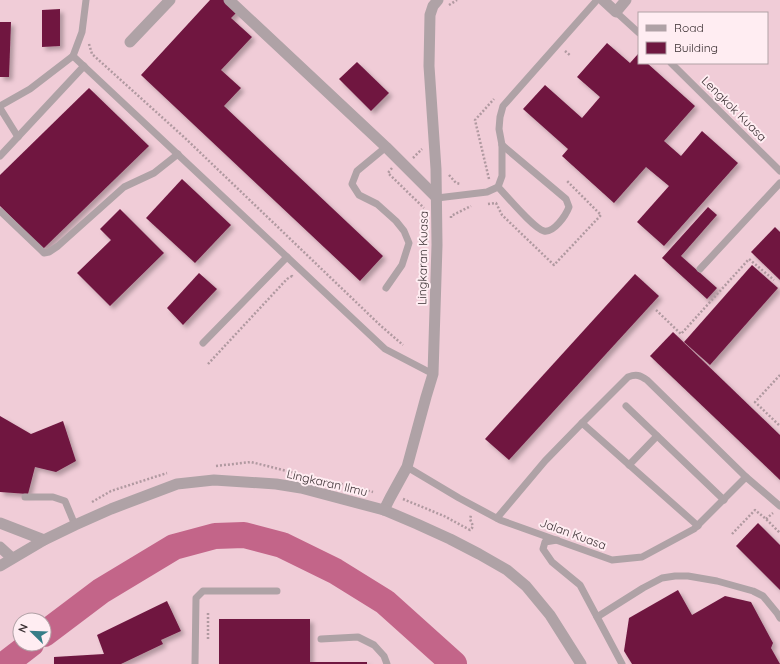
<svg xmlns="http://www.w3.org/2000/svg" width="780" height="664" font-family="Quicksand,sans-serif">
<style>
.built{fill:#f0ccd7;fill-rule:evenodd}
.lines{fill:none;stroke-linecap:round;stroke-linejoin:round}
.river{stroke:#c36589;stroke-width:26}
.building{fill:#6f1740;filter:url(#shadow)}
.path{stroke:#b099a0;stroke-width:2.5;stroke-dasharray:2 2;stroke-linecap:butt}
.service{stroke:#afa2a6;stroke-width:7}
.minor{stroke:#afa2a6;stroke-width:11}
.tertiary{stroke:#afa2a6;stroke-width:11}
.labels{text-anchor:middle;stroke-width:4;stroke-linejoin:round;paint-order:stroke}
.street-label{font-size:12px;fill:#3b3033;stroke:#ffedf2}
</style>
<defs>
<filter id="shadow"><feDropShadow dx="3.5" dy="3.5" stdDeviation="2" flood-color="#0004"/></filter>
</defs>
<rect width="100%" height="100%" fill="#fadce5"/>
<path class="built" d="M0 0H780V664H0ZM639 13H767V63H639ZM20 620H44V644H20Z"/>
<g class="lines">
<g class="river">
<polyline points="44,634 101,591 174,547 215,536 244,535 282,545 335,571 385,602 454,664"/>
<polyline points="5,664 31,644"/>
</g>
</g>
<g class="building">
<polygon points="210,0 226,0 238,11 231,18 252,37 221,70 241,88 224,106 383,256 360,281 141,75"/>
<polygon points="60,9 60,46 42,47 42,10"/>
<polygon points="0,22 11,22 9,77 0,77"/>
<polygon points="607,43 630,63 638,54 639,55 639,63 647,63 695,106 664,141 681,156 702,131 738,163 664,246 637,222 669,186 646,167 614,203 562,156 568,149 523,109 545,85 582,118 600,97 577,77"/>
<polygon points="357,62 389,93 371,111 339,79"/>
<polygon points="89,88 149,146 43,249 0,206 0,175"/>
<polygon points="182,179 231,225 195,263 146,218"/>
<polygon points="708,207 717,215 681,256 717,288 707,299 662,258"/>
<polygon points="120,209 164,253 110,306 77,273 111,240 100,229"/>
<polygon points="775,227 780,232 780,280 751,252"/>
<polygon points="752,265 778,288 710,365 684,342"/>
<polygon points="199,273 217,289 183,325 167,308"/>
<polygon points="635,274 659,296 509,460 485,439"/>
<polygon points="673,332 780,435 780,480 650,356"/>
<polygon points="0,416 31,434 63,421 76,461 56,472 35,467 28,494 0,492"/>
<polygon points="758,523 780,545 780,590 736,546"/>
<polygon points="678,590 692,615 725,596 751,602 773,643 771,648 780,664 632,664 624,651 629,618"/>
<polygon points="167,601 181,631 161,640 163,644 121,664 54,664 54,657 104,654 97,635"/>
<polygon points="219,619 310,619 310,662 367,662 367,664 219,664"/>
</g>
<g class="lines">
<g class="path">
<polyline points="449,5 457,0"/>
<polyline points="89,44 92,54 185,138 381,326 403,345"/>
<polyline points="565,51 571,56"/>
<polyline points="413,158 422,149"/>
<polyline points="392,168 388,173 424,208"/>
<polyline points="449,175 456,183 461,184"/>
<polyline points="489,179 475,120 494,99"/>
<polyline points="488,204 496,203 502,215 554,265 601,215 566,180"/>
<polyline points="451,218 451,216 471,206"/>
<polyline points="656,310 681,334 749,259 774,280"/>
<polyline points="208,364 287,279 292,276 292,277"/>
<polyline points="780,375 755,402 780,426"/>
<polyline points="216,466 251,462 295,473"/>
<polyline points="329,481 362,489 373,492"/>
<polyline points="403,499 444,516 470,530 472,528 473,526 470,519 471,515"/>
<polyline points="92,502 111,491 167,473"/>
<polyline points="766,519 773,513"/>
<polyline points="732,534 755,510 766,519 780,533"/>
<polyline points="208,639 208,612"/>
</g>
<g class="service">
<polyline points="616,12 639,33"/>
<polyline points="73,56 385,349 433,374"/>
<polyline points="671,63 780,171"/>
<polyline points="0,106 30,89 73,56 82,32 86,0"/>
<polyline points="0,108 18,137"/>
<polyline points="386,147 357,171 352,184 359,195 377,204 396,221 404,231 409,243 402,265 386,288"/>
<polyline points="0,156 84,66"/>
<path d="M498 187C506 195 534 229 544 231 554 233 566 215 569 207L566 199 502 145"/>
<polyline points="437,198 487,192 498,187 502,176 502,145 499,129 500,117 503,106 597,0"/>
<polyline points="0,211 42,251 44,253 49,252 58,246 124,187 154,173 178,154"/>
<polyline points="700,269 780,183"/>
<polyline points="203,343 287,257"/>
<polyline points="626,406 724,500"/>
<path d="M582 423 628 377C636 374 640 375 647 380L746 477"/>
<polyline points="629,465 657,436"/>
<polyline points="407,467 459,498 500,520 612,560 642,557 694,529 746,477 780,506"/>
<polyline points="25,497 53,497 65,501 75,525"/>
<polyline points="497,518 545,461 582,423 698,526"/>
<polyline points="557,540 545,542 543,549 552,562 580,585 622,664"/>
<polyline points="597,617 643,588 662,578 675,576 688,576 717,581 753,591 763,596 777,613 780,618"/>
<polyline points="321,639 358,637 374,645 384,656 387,664"/>
<polyline points="195,664 196,598 203,591 277,591"/>
</g>
<g class="minor">
<polyline points="229,0 386,147 437,198"/>
<polyline points="603,0 616,12 626,0"/>
<polyline points="130,42 170,0"/>
<polyline points="384,510 390,498 407,467 426,397 433,374 437,245 436,169 429,66 430,15 433,6 438,0"/>
<polyline points="0,547 12,558"/>
</g>
<g class="tertiary">
<polyline points="0,523 44,540"/>
<polyline points="0,566 44,540 75,525 111,509 177,484 214,480 276,484 301,488 384,510 417,524 450,539 479,554 507,570 526,586 550,615 581,664"/>
</g>
</g>
<g class="labels">
<g class="street-label">
<text transform="translate(734 109) rotate(45)" y="4">Lengkok Kuasa</text>
<text transform="translate(423 258) rotate(-89)" y="4">Lingkaran Kuasa</text>
<text transform="translate(327 483) rotate(13)" y="4">Lingkaran Ilmu</text>
<text transform="translate(573 534) rotate(20)" y="4">Jalan Kuasa</text>
</g>
</g>
<rect x="638" y="12" width="130" height="52" fill="#ffedf2" stroke="#b1a1a6"/>
<rect x="646" y="25" width="20" height="6" fill="#afa2a6" stroke="#b1a1a6"/>
<text x="674" y="32" font-size="12" fill="#3b3033">Road</text>
<rect x="646" y="42" width="20" height="12" fill="#6f1740" stroke="#b1a1a6"/>
<text x="674" y="52" font-size="12" fill="#3b3033">Building</text>
<g transform="translate(32 632) rotate(293)"><circle r="19" fill="#ffedf2" stroke="#b1a1a6"/>
<path d="M0-3L7 15L0 10L-7 15Z" fill="#367d87"/>
<text y="-6" font-size="11" font-weight="bold" text-anchor="middle" fill="#3b3033">N</text>
</g>
</svg>
